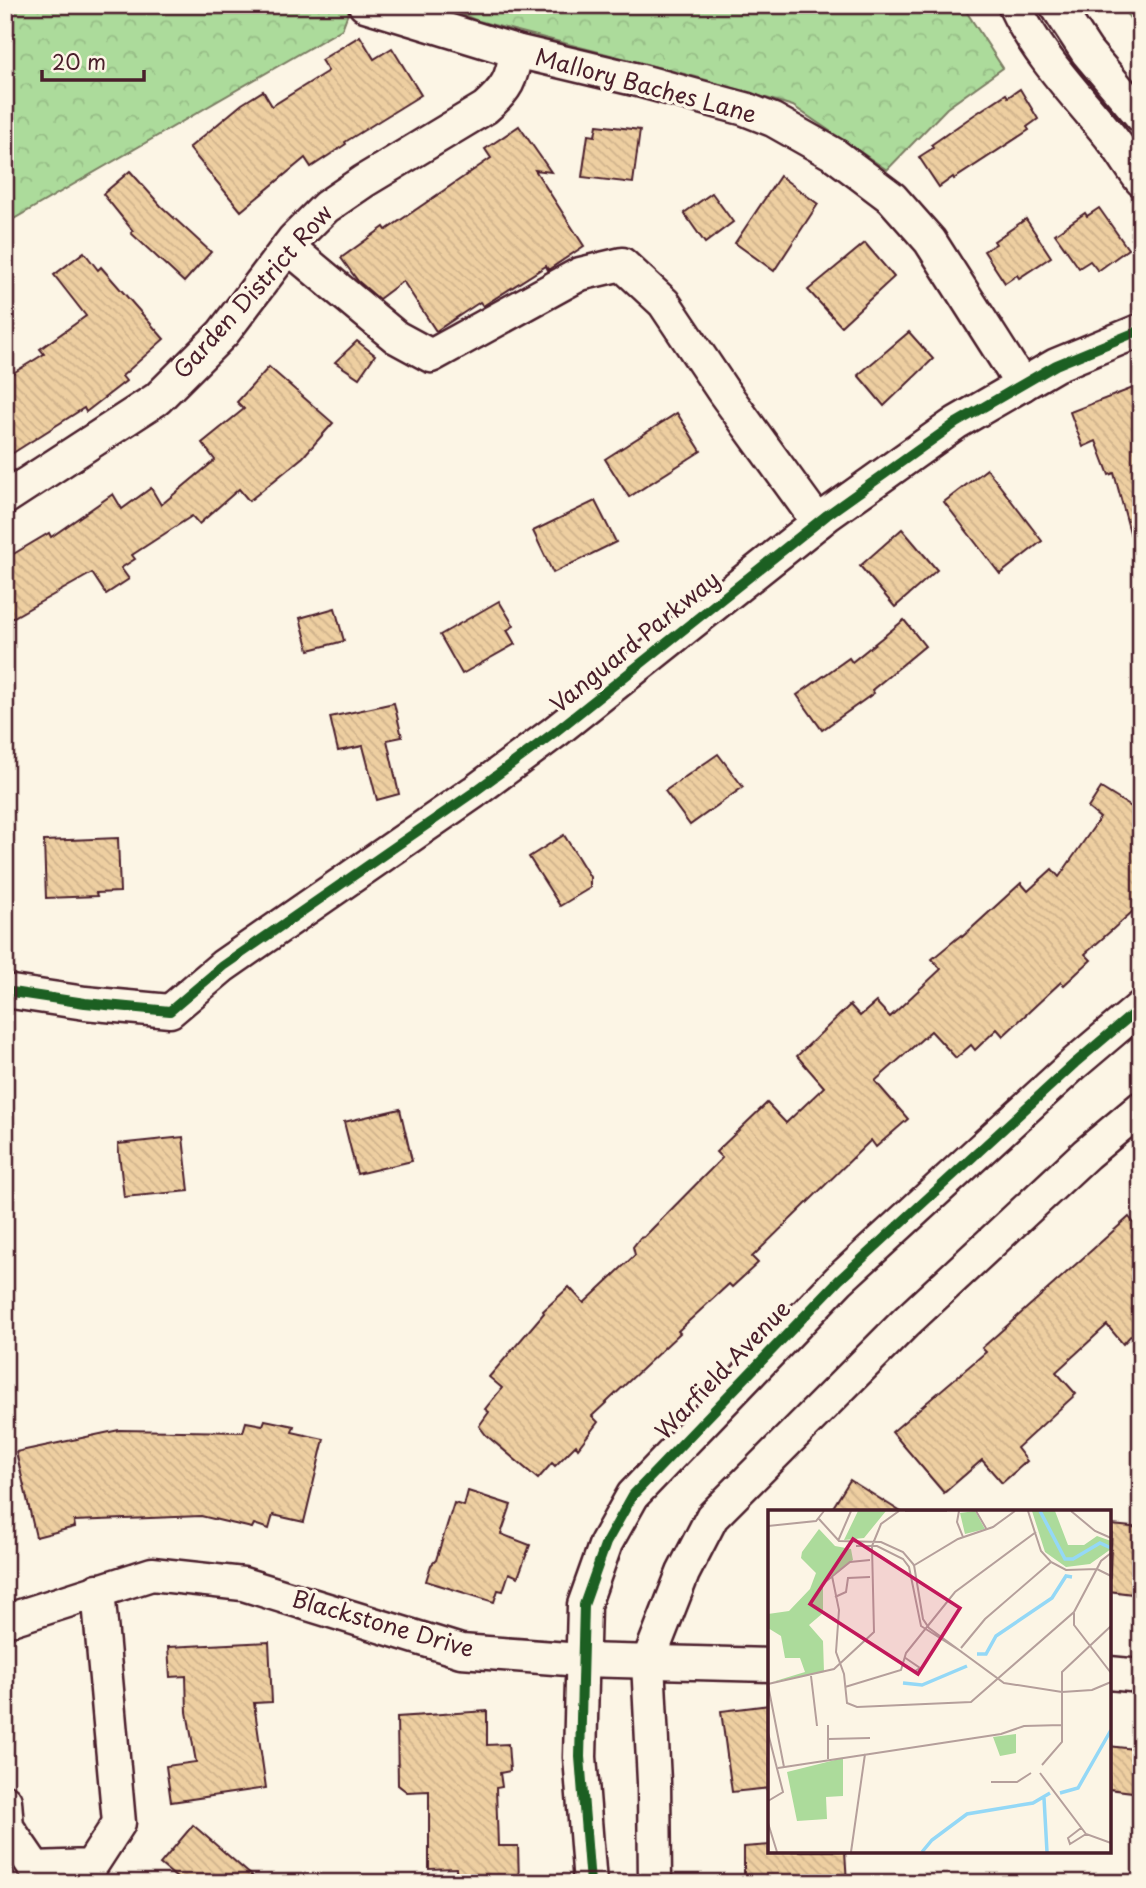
<svg xmlns="http://www.w3.org/2000/svg" width="1146" height="1888" font-family="'Playpen Sans',sans-serif">
<style>
.forest{fill:url(#forest-crowns);stroke:#7b7d63;stroke-width:2}
.building{fill:url(#building-back-hatch);stroke:#4a1f2b;stroke-width:2}
.lines{fill:none;stroke-linecap:round;stroke-linejoin:round}
.street-casing{stroke:#4a1f2b;stroke-width:37}
.street{stroke:#fcf5e5;stroke-width:32}
.cycleway-casing{stroke:#fcf5e5;stroke-width:15}
.cycleway{stroke:#1b5e20;stroke-width:10}
.labels{text-anchor:middle;stroke-width:7;stroke-linejoin:round;paint-order:stroke}
.street-label{font-size:23px;fill:#4a1f2b;stroke:#fcf5e5}
.inset-river{fill:none;stroke:#94d8f6;stroke-width:3.5}
.inset-road{fill:none;stroke:#b59f9b;stroke-width:2}
.view{fill:#c2185b;fill-opacity:0.15;stroke:#c2185b;stroke-width:3.5}
.inset-edge{fill:none;stroke:#4a1f2b;stroke-width:3.5}
</style>
<defs>
<pattern id="forest-crowns" width="20" height="18" patternUnits="userSpaceOnUse" patternTransform="scale(1.75)"><rect width="20" height="18" fill="#acdb9b"/><path d="M2 6a3 3 0 1 1 6 0M12 15a3 3 0 1 1 6 0" fill="none" stroke="#96bc86"/></pattern>
<pattern id="building-back-hatch" width="6" height="6" patternUnits="userSpaceOnUse" patternTransform="scale(1.75)"><rect width="6" height="6" fill="#eecfa1"/><path d="M-1 5l2 2M0 0l6 6M5-1l2 2" fill="none" stroke="#ceb18b"/></pattern>
</defs>
<rect width="100%" height="100%" fill="#fcf5e5"/>
<filter id="ink" filterUnits="userSpaceOnUse"><feTurbulence type="fractalNoise" baseFrequency=".0143" numOctaves="2"/><feDisplacementMap in="SourceGraphic" scale="14" xChannelSelector="R" yChannelSelector="G"/><feConvolveMatrix kernelMatrix="1 2 1 2 8 2 1 2 1" color-interpolation-filters="sRGB"/></filter>
<g filter="url(#ink)">
<g class="forest">
<polygon points="5,5 351,5 342,29 5,224"/>
<polygon points="440,5 962,5 1003,68 947,108 887,170 793,106 696,77 478,21"/>
<polygon points="1120,5 1141,5 1141,33"/>
</g>
<g class="building">
<polygon points="360,36 374,59 392,48 421,95 345,142 346,144 311,167 305,158 241,211 189,148 242,104 263,91 272,106 328,71 321,60"/>
<polygon points="1020,89 1038,119 1027,127 1029,130 954,179 953,177 939,187 919,157 933,148 931,145 974,115 1006,94 1008,97"/>
<polygon points="597,125 640,130 633,183 582,177 588,135 595,136"/>
<polygon points="519,126 551,172 535,170 584,246 548,270 546,266 483,306 480,302 436,331 403,281 379,299 358,281 341,258 384,227 386,230 491,158 485,149"/>
<polygon points="130,171 161,206 211,252 184,282 131,233 133,231 103,194"/>
<polygon points="780,176 818,204 774,271 735,243"/>
<polygon points="712,193 733,222 705,243 684,213"/>
<polygon points="1099,208 1128,249 1098,271 1090,261 1079,268 1055,234 1085,213 1087,216"/>
<polygon points="1026,219 1051,257 1019,278 1017,275 1005,283 984,251 996,244 994,241"/>
<polygon points="865,243 894,277 841,326 808,290"/>
<polygon points="84,252 98,270 101,267 164,339 122,376 126,381 86,412 84,408 5,458 5,378 44,354 40,349 86,316 54,275"/>
<polygon points="909,332 933,359 884,406 858,375"/>
<polygon points="357,341 375,355 359,378 335,362"/>
<polygon points="269,367 333,423 303,457 249,501 239,489 199,524 192,516 132,555 135,559 121,568 129,579 106,594 92,573 5,622 5,559 49,533 51,537 113,494 122,509 151,488 161,505 215,460 202,443 244,409 237,402"/>
<polygon points="1141,385 1141,539 1132,540 1114,473 1109,475 1096,441 1083,447 1070,412"/>
<polygon points="677,413 701,451 629,497 605,459"/>
<polygon points="987,469 1042,541 1000,574 944,502"/>
<polygon points="595,501 616,542 553,573 533,531"/>
<polygon points="902,529 937,570 895,607 860,566"/>
<polygon points="499,601 514,626 507,630 515,644 462,674 440,635"/>
<polygon points="335,608 344,641 309,650 300,618"/>
<polygon points="904,620 925,646 872,690 874,693 822,730 797,695 849,658 852,662"/>
<polygon points="394,703 402,737 387,740 399,794 377,800 363,746 338,751 330,717"/>
<polygon points="718,754 743,787 690,825 665,791"/>
<polygon points="1101,788 1141,813 1141,904 1085,954 1091,960 1064,985 1061,982 1003,1036 997,1029 975,1050 971,1045 956,1058 931,1031 875,1081 908,1119 876,1147 871,1140 752,1257 758,1263 732,1287 729,1284 678,1331 680,1333 592,1416 598,1422 578,1448 576,1445 555,1466 552,1463 538,1479 486,1435 479,1426 489,1412 485,1409 502,1388 489,1377 544,1313 543,1311 569,1287 584,1303 635,1255 633,1247 640,1238 644,1237 722,1158 716,1152 767,1103 786,1123 824,1087 797,1056 850,1005 860,1016 876,1002 890,1017 941,969 932,959 961,935 962,937 1021,883 1028,891 1052,869 1059,877 1100,818 1088,808"/>
<polygon points="564,835 590,877 590,888 560,906 529,857"/>
<polygon points="118,838 120,892 96,893 97,896 46,898 44,841"/>
<polygon points="400,1109 412,1161 357,1174 344,1122"/>
<polygon points="183,1137 189,1191 124,1197 118,1144"/>
<polygon points="1129,1217 1141,1232 1141,1316 1136,1330 1123,1344 1107,1325 1056,1372 1076,1394 1017,1448 1027,1461 1002,1483 982,1460 944,1493 892,1432 986,1352 982,1348"/>
<polygon points="265,1420 294,1426 292,1432 324,1439 304,1522 273,1515 269,1529 254,1524 252,1528 201,1516 74,1521 75,1527 36,1537 16,1452 119,1430 243,1432 246,1422 263,1425"/>
<polygon points="850,1480 901,1512 830,1512"/>
<polygon points="468,1491 511,1505 501,1534 530,1545 518,1577 509,1573 503,1591 498,1590 494,1602 426,1581 431,1565 436,1560 454,1503 464,1506"/>
<polygon points="1112,1525 1141,1528 1141,1595 1109,1591"/>
<polygon points="269,1642 272,1702 254,1703 266,1788 171,1802 166,1766 196,1762 187,1712 186,1676 170,1677 168,1647"/>
<polygon points="770,1705 770,1788 732,1792 721,1711"/>
<polygon points="487,1711 487,1745 508,1744 510,1771 500,1773 502,1787 496,1788 498,1846 518,1846 519,1883 457,1883 456,1868 429,1869 429,1791 407,1792 398,1785 397,1717"/>
<polygon points="1109,1746 1141,1750 1141,1793 1109,1789"/>
<polygon points="193,1825 260,1883 183,1883 160,1864"/>
<polygon points="770,1845 770,1851 845,1851 847,1883 744,1883 744,1847"/>
</g>
<g class="lines">
<defs>
<g id="street">
<polyline points="365,5 516,51 634,79 745,109 773,120 835,155 892,198 930,241 1022,385"/>
<path d="M1014 5C1038 57 1078 96 1113 140 1123 153 1131 167 1141 180"/>
<polyline points="1056,5 1087,52 1141,116"/>
<polyline points="288,247 396,337 431,356 580,274 622,264 664,303 723,391 818,522"/>
<path d="M5 498 157 399 223 333 294 239 326 207 364 181 485 108C507 89 512 79 516 51"/>
<polyline points="5,991 85,1003 170,1011 223,966 474,792 555,732 827,515 956,423 1056,365 1141,330"/>
<polyline points="5,1621 152,1574 243,1584 461,1651 581,1660 770,1665"/>
<polyline points="1109,1673 1141,1676"/>
<polyline points="5,1801 7,1827 35,1868 91,1866 119,1823 98,1590"/>
<polyline points="590,1883 580,1757 584,1605 606,1543 633,1495 839,1280 1075,1063 1141,1007"/>
<polyline points="655,1883 654,1782 648,1662 683,1573 712,1517 906,1322 1086,1154 1141,1108"/>
</g>
</defs>
<use href="#street" class="street-casing"/>
<use href="#street" class="street"/>
<defs>
<g id="cycleway">
<polyline points="5,991 85,1003 170,1011 223,966 474,792 555,732 827,515 956,423 1056,365 1141,330"/>
<polyline points="590,1883 580,1757 584,1605 606,1543 633,1495 839,1280 1075,1063 1141,1007"/>
</g>
</defs>
<use href="#cycleway" class="cycleway-casing"/>
<use href="#cycleway" class="cycleway"/>
</g>
</g>
<g class="labels">
<g class="street-label">
<text transform="translate(646 86) rotate(15)" y="8">Mallory Baches Lane</text>
<text transform="translate(253 292) rotate(-48)" y="8">Garden District Row</text>
<text transform="translate(635 642) rotate(-39)" y="8">Vanguard Parkway</text>
<text transform="translate(723 1370) rotate(-46)" y="8">Warfield Avenue</text>
<text transform="translate(383 1624) rotate(16)" y="8">Blackstone Drive</text>
</g>
</g>
<g transform="translate(768 1510)">
<rect width="343" height="343" fill="#fcf5e5"/>
<path d="M207 1 217 19 197 24 192 3Z" fill="#acdb9b"/>
<path d="M90 1H118L96 28 76 30ZM264 1H287L300 35H316L329 26 343 31V39L322 54 298 57 277 42ZM51 19 67 36 83 39 85 50 55 72V103L41 115 55 131 56 162 4 172 37 162 32 148H17L13 126 0 118V104L21 101 42 79 48 63 33 48 34 42Z" fill="#acdb9b"/>
<path d="M248 224V243L232 246 225 227ZM75 248V286L58 287 59 309 29 311 19 262Z" fill="#acdb9b"/>
<path class="inset-river" d="M272 1 297 49H305L332 33 343 38M209 144H218L228 126 284 88 298 66 304 67M135 173 154 175 199 156M292 283 310 278 343 220M276 288 279 342M154 342 164 330 199 304 265 293 282 283"/>
<path class="inset-road" d="M137 1H179M191 1 189 12 195 27M208 1 219 20M260 1 273 41 283 52 298 60 329 59 343 66M303 1 327 21 343 28M51 9 71 31 113 32 135 42 146 55 155 109 161 118 236 173 294 182 324 180 343 172M0 16 48 11 56 1M70 31 83 1M88 36H109L135 49 141 57 153 116 194 142M145 56 190 29 225 17 247 1M64 66 71 100 68 142 76 164 79 193 89 197 203 192 306 102 333 51 343 43M56 73 82 52 102 50M67 87 78 82 80 68 102 67M306 103V115L343 163M193 138 217 109 283 52M135 154 147 161 152 158 136 147M43 166 49 216M0 174 66 159 106 122 104 36 113 14 131 1M0 175 16 257M77 177 133 160 138 143 187 82 268 22M60 215V249M0 223 15 282 0 291M60 229 102 228M274 255 294 232V162L343 116M10 258 233 224 256 216 294 215M272 263 318 324 343 333M223 272H249L263 263M0 313 9 342M313 318 300 328 302 334 318 324M83 342 97 244"/>
<path class="view" d="M85 29 192 98 150 164 42 94Z"/>
<rect width="343" height="343" class="inset-edge"/>
</g>
<rect width="1146" height="1888" fill="none" stroke="#fcf5e5" stroke-width="28"/>
<rect x="14" y="14" width="1118" height="1860" fill="none" stroke="#4a1f2b" stroke-width="2.5" filter="url(#ink)"/>
<path d="M42 70v10h102v-10" fill="none" stroke="#4a1f2b" stroke-width="3.5"/>
<text x="52" y="70" font-size="21" fill="#4a1f2b" stroke="#fcf5e5" stroke-width="5" paint-order="stroke">20 m</text>
</svg>
